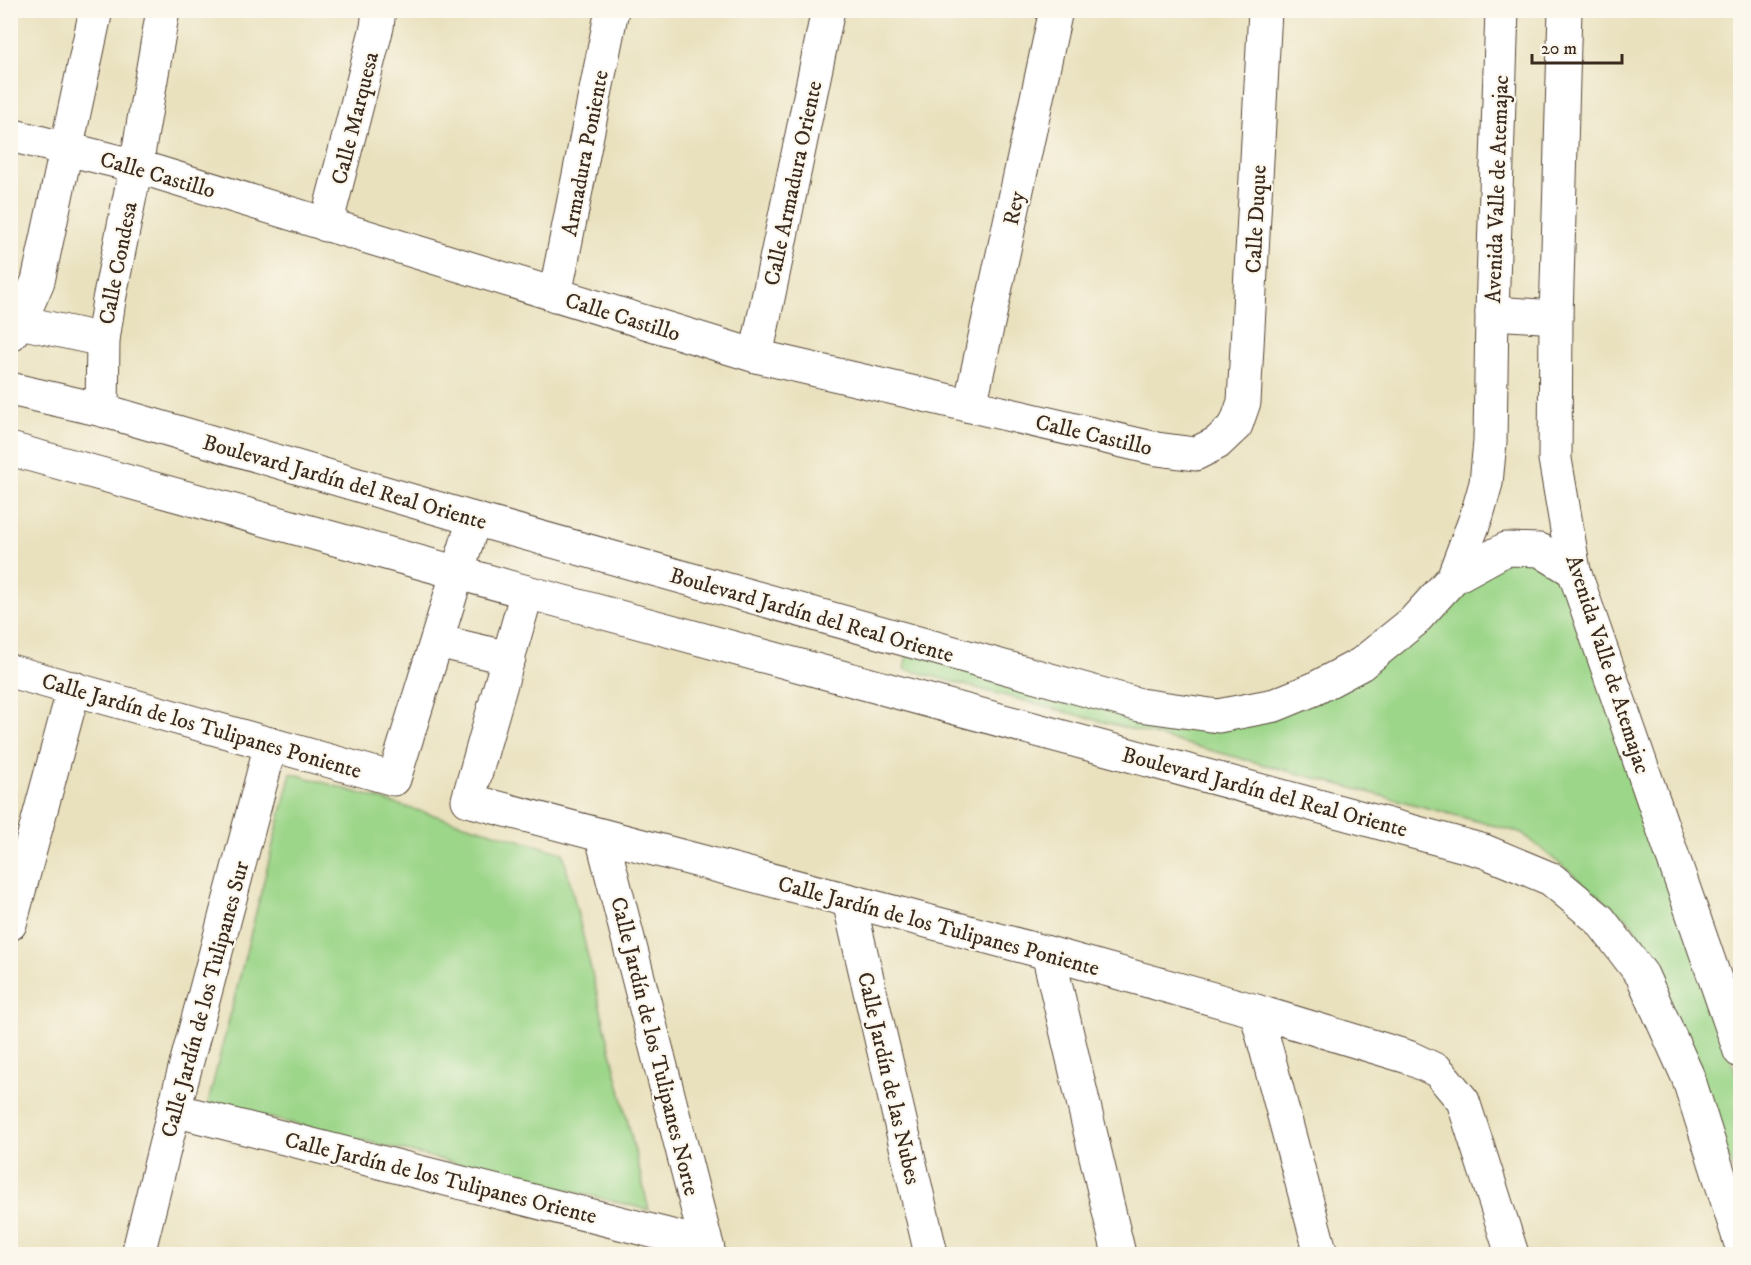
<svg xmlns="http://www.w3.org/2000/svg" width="1751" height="1265" font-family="'IM FELL DW Pica',serif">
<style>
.green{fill:#9cd689;stroke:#6c8054;stroke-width:1.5}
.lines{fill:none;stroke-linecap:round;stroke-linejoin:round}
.street-casing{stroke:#554536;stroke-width:35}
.street{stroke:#fff;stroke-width:33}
.labels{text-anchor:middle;stroke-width:4.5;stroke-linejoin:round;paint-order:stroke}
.street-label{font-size:22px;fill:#3b2a1e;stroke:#fbf7ec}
</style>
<rect width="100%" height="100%" fill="#fbf7ec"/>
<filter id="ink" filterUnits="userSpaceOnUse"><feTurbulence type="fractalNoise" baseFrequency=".0167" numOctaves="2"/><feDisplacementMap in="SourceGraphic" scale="12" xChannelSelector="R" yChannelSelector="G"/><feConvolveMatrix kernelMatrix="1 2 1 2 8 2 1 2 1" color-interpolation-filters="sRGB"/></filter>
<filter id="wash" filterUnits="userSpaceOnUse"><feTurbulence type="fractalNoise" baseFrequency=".008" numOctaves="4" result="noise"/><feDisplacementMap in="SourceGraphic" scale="24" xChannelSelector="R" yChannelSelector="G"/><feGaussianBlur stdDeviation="1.35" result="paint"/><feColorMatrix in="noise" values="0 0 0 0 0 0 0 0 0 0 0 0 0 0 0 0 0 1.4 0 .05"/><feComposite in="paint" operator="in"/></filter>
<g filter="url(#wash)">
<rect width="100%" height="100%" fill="#e9e1be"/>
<g class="green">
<polygon points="1539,552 1573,574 1740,1086 1740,1186 1633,924 1522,833 904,669 909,645 1140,709 1276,709 1483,564"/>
<polygon points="291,773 563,853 649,1210 208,1103"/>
</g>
</g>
<g filter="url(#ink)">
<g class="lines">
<defs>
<g id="street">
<polyline points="1565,10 1556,317 1555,459 1574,571 1740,1051"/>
<polyline points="10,135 136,166 756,356 1157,449 1195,454 1217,443 1236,425 1244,402 1265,10"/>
<polyline points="326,225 377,27 379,10"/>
<polyline points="555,295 612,10"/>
<polyline points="1492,313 1556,317"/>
<polyline points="20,322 103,340"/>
<polyline points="10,335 20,322 38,281 96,10"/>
<polyline points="756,356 828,10"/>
<polyline points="10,389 102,410 474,519 1140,705 1218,716 1275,705 1314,689 1361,664 1413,622 1453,578 1506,549 1540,550 1574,571"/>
<polyline points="970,406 1056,10"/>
<polyline points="102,410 103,340 109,300 136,166 163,10"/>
<polyline points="10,449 527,592 1484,851 1551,879 1600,920 1642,975 1688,1077 1740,1241"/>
<polyline points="1453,578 1477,515 1486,483 1490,442 1492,313 1502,10"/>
<polyline points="527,592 468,800 1048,953 1256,1011 1408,1057 1438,1071 1463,1101 1512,1254"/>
<polyline points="437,641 509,658"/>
<polyline points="10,671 394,779 474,519"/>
<polyline points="602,837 709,1254"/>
<polyline points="849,901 931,1254"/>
<polyline points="10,924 74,688"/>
<polyline points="1048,953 1119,1254"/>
<polyline points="1256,1011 1321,1254"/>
<polyline points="174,1110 707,1245"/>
<polyline points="138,1254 174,1110 271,744"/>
</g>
</defs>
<use href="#street" class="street-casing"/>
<use href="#street" class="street"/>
</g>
</g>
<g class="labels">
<g class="street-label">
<text transform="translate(354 118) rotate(-76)" y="8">Calle Marquesa</text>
<text transform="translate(584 153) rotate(-79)" y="8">Armadura Poniente</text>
<text transform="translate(158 174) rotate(16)" y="8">Calle Castillo</text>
<text transform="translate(792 183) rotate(-78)" y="8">Calle Armadura Oriente</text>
<text transform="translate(1496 189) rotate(-88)" y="8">Avenida Valle de Atemajac</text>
<text transform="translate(1013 208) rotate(-78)" y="8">Rey</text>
<text transform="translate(1255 219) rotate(-87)" y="8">Calle Duque</text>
<text transform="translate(117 263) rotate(-79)" y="8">Calle Condesa</text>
<text transform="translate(623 316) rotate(17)" y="8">Calle Castillo</text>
<text transform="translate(1094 434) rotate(13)" y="8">Calle Castillo</text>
<text transform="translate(345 481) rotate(16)" y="8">Boulevard Jardín del Real Oriente</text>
<text transform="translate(812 614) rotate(16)" y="8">Boulevard Jardín del Real Oriente</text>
<text transform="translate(1609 664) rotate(72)" y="8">Avenida Valle de Atemajac</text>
<text transform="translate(202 725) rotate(16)" y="8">Calle Jardín de los Tulipanes Poniente</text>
<text transform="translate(1265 791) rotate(15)" y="8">Boulevard Jardín del Real Oriente</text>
<text transform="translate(939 925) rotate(15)" y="8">Calle Jardín de los Tulipanes Poniente</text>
<text transform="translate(204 999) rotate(-75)" y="8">Calle Jardín de los Tulipanes Sur</text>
<text transform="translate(656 1046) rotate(76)" y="8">Calle Jardín de los Tulipanes Norte</text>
<text transform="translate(890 1078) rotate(77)" y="8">Calle Jardín de las Nubes</text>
<text transform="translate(441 1177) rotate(14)" y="8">Calle Jardín de los Tulipanes Oriente</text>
</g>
</g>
<rect width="1751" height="1265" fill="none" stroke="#fbf7ec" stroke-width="36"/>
<path d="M1532 54v9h90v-9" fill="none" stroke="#3b2a1e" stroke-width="3"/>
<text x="1541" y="54" font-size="18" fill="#3b2a1e" stroke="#fbf7ec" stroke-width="4.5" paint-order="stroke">20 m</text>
</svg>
